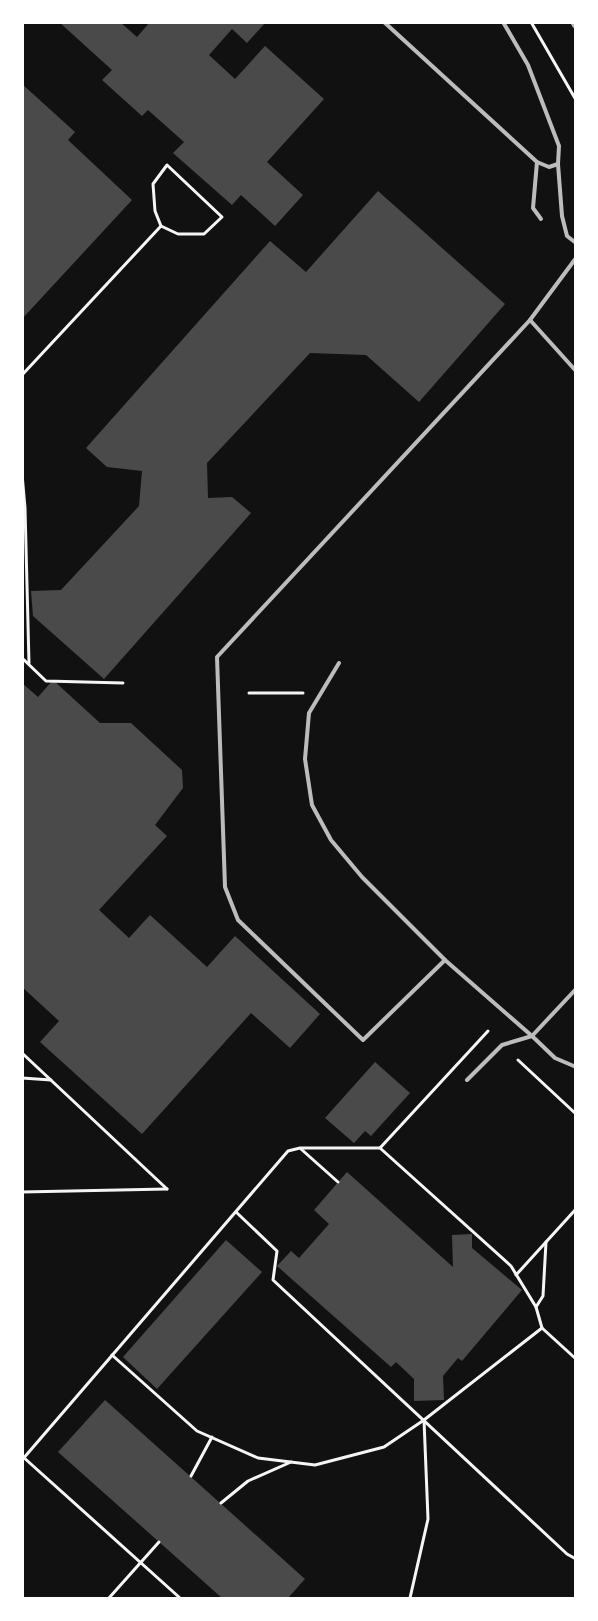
<svg xmlns="http://www.w3.org/2000/svg" width="598" height="1621" font-family="'Alegreya Sans',sans-serif">
<style>
.building{fill:#4a4a4a}
.lines{fill:none;stroke-linecap:round;stroke-linejoin:round}
.path{stroke:#f5f5f5;stroke-width:3}
.service{stroke:#bcbcbc;stroke-width:4}
.tertiary{stroke:#bcbcbc;stroke-width:9}
</style>
<rect width="100%" height="100%" fill="#111"/>
<g class="building">
<polygon points="59,22 120,22 137,37 150,22 266,22 247,43 232,29 209,55 235,79 265,46 324,99 267,162 303,195 275,226 241,195 232,205 173,153 184,142 148,110 142,116 102,80 112,70"/>
<polygon points="22,84 75,132 68,140 132,200 22,319"/>
<polygon points="378,191 505,304 419,402 366,355 310,353 207,463 208,498 232,497 251,513 104,679 33,616 31,591 61,590 139,506 142,471 107,467 86,448 270,241 306,272"/>
<polygon points="53,680 100,723 131,723 182,770 183,788 155,825 167,836 99,910 129,938 150,915 207,967 235,936 320,1014 290,1048 251,1013 142,1134 40,1042 59,1021 22,987 22,683 38,697"/>
<polygon points="375,1062 410,1093 371,1136 365,1131 354,1143 325,1118"/>
<polygon points="347,1172 453,1267 452,1235 472,1234 472,1248 522,1290 462,1361 458,1358 443,1376 444,1400 414,1401 414,1379 396,1362 391,1367 277,1266 291,1251 299,1258 329,1224 314,1210"/>
<polygon points="226,1240 262,1272 157,1389 123,1357"/>
<polygon points="105,1400 305,1579 288,1598 222,1598 58,1452"/>
</g>
<g class="lines">
<g class="path">
<polyline points="531,22 576,100"/>
<polygon points="167,165 222,217 204,234 178,234 161,226 155,211 153,184"/>
<polyline points="22,375 161,226"/>
<polyline points="22,474 25,508 29,663"/>
<polyline points="22,658 46,681 123,683"/>
<polyline points="249,693 303,693"/>
<polyline points="22,1053 167,1189"/>
<polyline points="518,1060 576,1114"/>
<polyline points="22,1078 51,1080"/>
<polyline points="380,1148 488,1031"/>
<polyline points="301,1149 338,1182"/>
<polyline points="22,1192 167,1189"/>
<polyline points="236,1212 277,1251 273,1280 567,1554 576,1559"/>
<polyline points="516,1275 576,1209"/>
<polyline points="536,1307 543,1296 546,1242"/>
<polyline points="112,1355 197,1431 258,1458 315,1465 384,1447 424,1420 542,1328"/>
<polyline points="22,1456 180,1598"/>
<polyline points="22,1460 288,1151 300,1148 380,1148 511,1266 536,1307 542,1328 576,1359"/>
<polyline points="191,1476 212,1437"/>
<polyline points="221,1503 248,1481 291,1462"/>
<polyline points="109,1598 159,1542"/>
<polyline points="410,1598 428,1519 424,1420"/>
</g>
<g class="service">
<polyline points="384,22 537,162 549,167 558,164"/>
<polyline points="503,22 528,65 559,146 558,164 562,216 567,236 576,243"/>
<polyline points="537,162 533,208 541,219"/>
<polyline points="530,320 576,371"/>
<polyline points="339,663 309,713 305,759 312,805 331,840 362,877 445,960 532,1036 555,1058 576,1067"/>
<polyline points="445,960 363,1040 238,920 225,887 217,657 530,320 576,258"/>
<polyline points="467,1080 502,1045 532,1036 576,989"/>
</g>
<polyline class="tertiary" points="575,22 576,24"/>
</g>
<rect width="598" height="1621" fill="none" stroke="#ffffff" stroke-width="48"/>
</svg>
